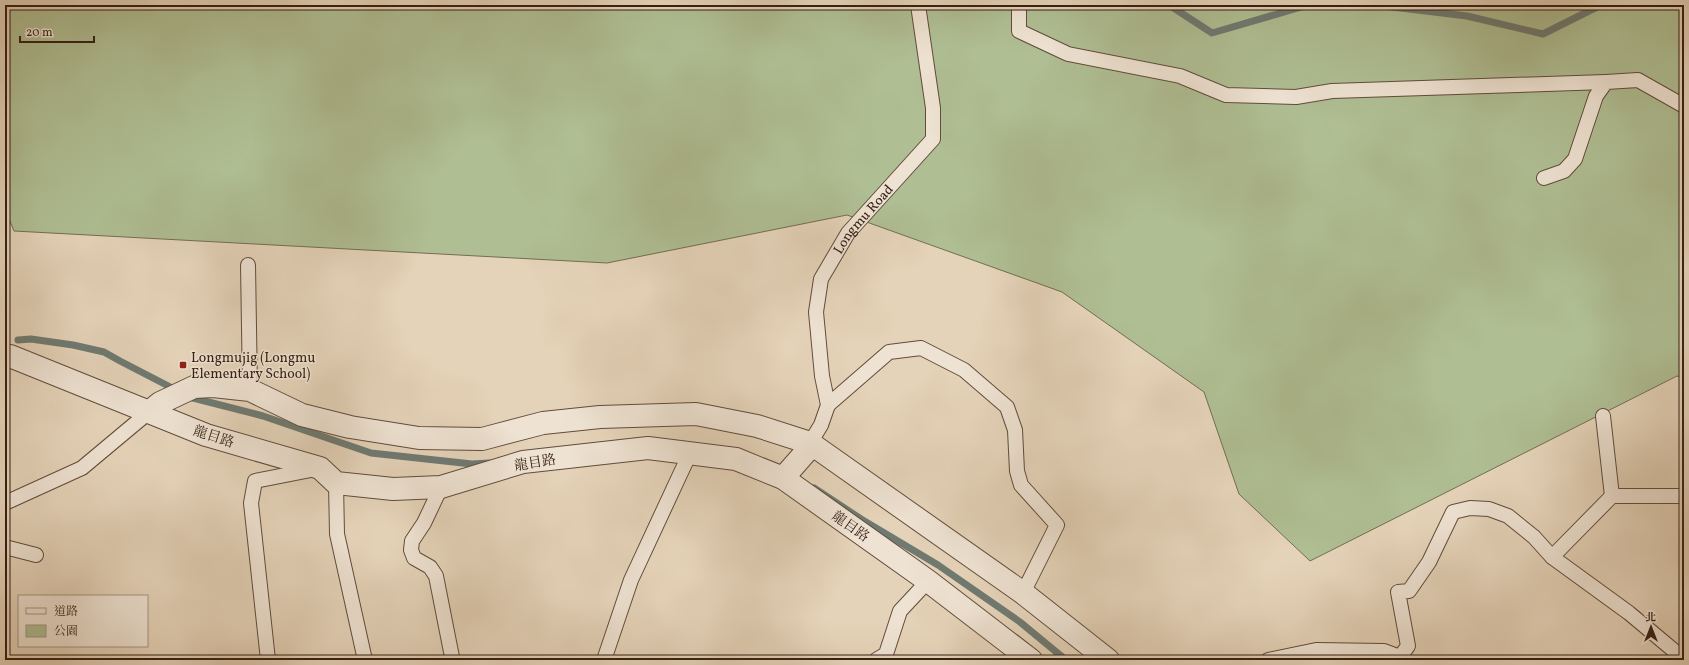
<svg xmlns="http://www.w3.org/2000/svg" width="1689" height="665" font-family="Vollkorn,'Noto Serif TC',serif">
<style>
.green{fill:#afbe93;stroke:#726e53}
.lines{fill:none;stroke-linecap:round;stroke-linejoin:round}
.stream{stroke:#6f7a72;stroke-width:7}
.lane-casing{stroke:#614c3c;stroke-width:16}
.street-casing{stroke:#614c3c;stroke-width:24}
.lane{stroke:#eee2d2;stroke-width:14}
.street{stroke:#eee2d2;stroke-width:22}
.poi-dot{fill:#8f2418;stroke:#eee2d2;stroke-width:1.5}
.labels{text-anchor:middle;stroke-width:3;stroke-linejoin:round;paint-order:stroke}
.street-label{font-size:14px;fill:#351f13;stroke:#eee2d2}
.poi-label{font-size:14px;fill:#351f13;stroke:#eee2d2;text-anchor:start}
</style>
<rect width="100%" height="100%" fill="#e5d3b9"/>
<filter id="stains"><feTurbulence type="fractalNoise" baseFrequency=".005" numOctaves="4"/><feColorMatrix values="0 0 0 0 .2 0 0 0 0 .09 0 0 0 0 .02 0 0 0 .5 -.17"/></filter>
<radialGradient id="worn" r=".72"><stop offset=".6" stop-color="#630" stop-opacity="0"/><stop offset="1" stop-color="#630" stop-opacity=".3"/></radialGradient>
<polygon class="green" points="5,5 1684,5 1684,378 1677,376 1310,561 1239,494 1204,392 1062,292 847,215 607,263 14,231 5,209"/>
<g class="lines">
<g class="stream">
<polyline points="1169,5 1212,33 1308,5"/>
<polyline points="1376,5 1467,16 1543,34 1601,5"/>
<polyline points="18,340 31,339 73,345 104,352 120,361 178,391"/>
<polyline points="187,395 193,398 263,416 371,453 472,464 489,463"/>
<polyline points="814,488 861,519 938,565 1020,622 1066,660"/>
</g>
<defs>
<g id="lane">
<polyline points="1019,5 1019,31 1068,54 1180,76 1226,95 1296,97 1332,91 1606,82"/>
<polyline points="1544,178 1564,171 1575,159 1596,96 1606,82 1638,80 1684,106"/>
<polyline points="248,265 250,390"/>
<polyline points="828,405 889,352 921,348 964,370 1007,407 1015,430 1017,471 1021,485 1057,525 1023,593"/>
<polyline points="1603,416 1612,496 1684,496"/>
<path id="s1" d="M810 443 821 425 828 405 822 376 816 312 821 279 848 233 933 139V108L918 5"/>
<polyline points="336,483 337,534 365,660"/>
<polyline points="441,487 424,523 412,541 411,550 414,558 430,567 436,576 452,657"/>
<polyline points="5,503 82,468 149,412"/>
<polyline points="5,547 36,555"/>
<polyline points="1552,557 1612,496"/>
<polyline points="1400,657 1408,646 1398,592 1409,591 1429,562 1453,512 1470,508 1489,509 1508,516 1534,537 1552,557 1629,613 1684,659"/>
<polyline points="268,660 251,503 255,481 316,469"/>
<polyline points="604,660 631,580 690,453"/>
<polyline points="876,660 886,654 900,611 928,581"/>
<polyline points="1268,660 1316,650 1384,651 1400,657 1402,660"/>
</g>
<g id="street">
<polyline points="5,358 10,356 206,435 320,468 336,483 393,489 441,487 523,462 648,448 736,459 783,478 928,581 1031,660"/>
<polyline points="149,412 160,403 194,387 213,386 250,390 302,415 350,427 419,438 482,439 543,423 600,417 696,414 757,426 810,443 1023,593 1108,660"/>
<polyline points="783,478 805,453 810,443"/>
</g>
</defs>
<use href="#lane" class="lane-casing"/>
<use href="#street" class="street-casing"/>
<use href="#lane" class="lane"/>
<use href="#street" class="street"/>
</g>
<rect class="poi-dot" x="179" y="361" width="8" height="8" rx="2"/>
<g class="labels">
<g class="street-label">
<text dy="5" stroke="none"><textPath href="#s1" startOffset="243">Longmu Road</textPath></text>
<text transform="translate(214 436) rotate(18)" y="5">龍目路</text>
<text transform="translate(535 462) rotate(-9)" y="5">龍目路</text>
<text transform="translate(851 526) rotate(35)" y="5">龍目路</text>
</g>
<g class="poi-label">
<text x="191" y="362">Longmujig (Longmu<tspan x="191" dy="16">Elementary School)</tspan></text>
</g>
</g>
<rect width="1689" height="665" fill="none" stroke="#e5d3b9" stroke-width="20"/>
<rect x="6" y="6" width="1677" height="653" fill="none" stroke="#351f13" stroke-width="2"/>
<rect x="10" y="10" width="1669" height="645" fill="none" stroke="#351f13"/>
<rect x="18" y="595" width="130" height="52" fill="#eee2d2" stroke="#a49486"/>
<rect x="26" y="608" width="20" height="6" fill="#eee2d2" stroke="#a49486"/>
<text x="54" y="615" font-size="12" fill="#351f13">道路</text>
<rect x="26" y="625" width="20" height="12" fill="#afbe93" stroke="#a49486"/>
<text x="54" y="635" font-size="12" fill="#351f13">公園</text>
<g transform="translate(1651 627)" stroke="#eee2d2" stroke-width="3" paint-order="stroke">
<path d="M0-3L7 15L0 10L-7 15Z" fill="#351f13"/>
<text y="-6" font-size="11" font-weight="bold" text-anchor="middle" fill="#351f13">北</text>
</g>
<path d="M20 36v6h74v-6" fill="none" stroke="#351f13" stroke-width="2"/>
<text x="26" y="36" font-size="12" fill="#351f13" stroke="#eee2d2" stroke-width="3" paint-order="stroke">20 m</text>
<rect width="100%" height="100%" filter="url(#stains)"/>
<rect width="100%" height="100%" fill="url(#worn)"/>
</svg>
